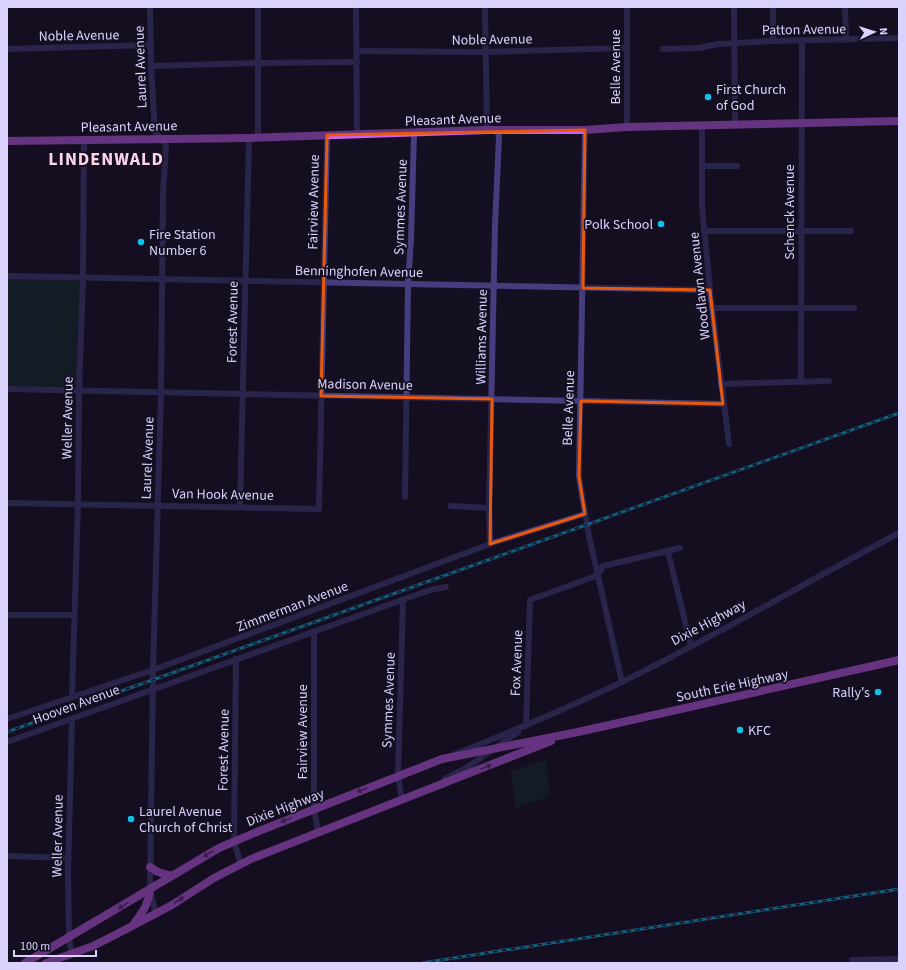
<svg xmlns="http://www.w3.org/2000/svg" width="906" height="970" font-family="'Source Sans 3',sans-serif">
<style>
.green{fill:#122a2b}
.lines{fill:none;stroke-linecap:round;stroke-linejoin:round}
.minor{stroke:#453d7d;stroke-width:6}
.major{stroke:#cb60f6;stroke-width:8}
.rail-casing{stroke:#0ec2ec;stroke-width:3}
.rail{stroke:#140f21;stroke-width:1.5;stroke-dasharray:4.5;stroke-linecap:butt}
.oneway{fill:#663381}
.marked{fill:none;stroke:#e8590c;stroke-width:3;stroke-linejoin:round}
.poi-dot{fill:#0ec2ec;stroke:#140f21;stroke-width:1.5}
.labels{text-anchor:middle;stroke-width:3.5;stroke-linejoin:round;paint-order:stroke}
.street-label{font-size:14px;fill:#dad2fc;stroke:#140f21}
.poi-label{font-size:14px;fill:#dad2fc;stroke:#140f21;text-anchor:start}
.district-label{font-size:18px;font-weight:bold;letter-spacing:1px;fill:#fcd4ea;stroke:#140f21}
</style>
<rect width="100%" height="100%" fill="#140f21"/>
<g class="green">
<polygon points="7,276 83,277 79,391 7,389"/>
<polygon points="546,759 550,796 516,808 510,772"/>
</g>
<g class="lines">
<g class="minor">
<polyline points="150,7 151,66 155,132 166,145 163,193 161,392 153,670 150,890 156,914"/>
<polyline points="356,7 357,134"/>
<polyline points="485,7 487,130"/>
<polyline points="627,7 627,127"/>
<polyline points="734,7 735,124"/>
<polyline points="845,7 846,40"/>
<polyline points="773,41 773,7"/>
<polyline points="7,49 151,45"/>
<polyline points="663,49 699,48 718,44 773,41 899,38"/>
<polyline points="357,51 485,52 627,48"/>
<polyline points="151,66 258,63 357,62"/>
<polyline points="702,125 702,206 710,290 729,444"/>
<polyline points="585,130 579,476 589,536 622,682"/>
<polyline points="258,138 258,7"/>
<polyline points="702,166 737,166"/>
<polyline points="704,231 851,231"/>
<polyline points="7,276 710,290"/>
<polyline points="713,308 854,308"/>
<polyline points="801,382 802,42"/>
<polyline points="721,384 829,381"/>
<polyline points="7,389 723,404"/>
<polyline points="405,497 408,284 411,240 414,133"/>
<polyline points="7,503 319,509 327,135"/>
<polyline points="240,506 249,138"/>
<polyline points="451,506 489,508"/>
<polyline points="490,544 489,508 495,225 499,138 498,131"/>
<polyline points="668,552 691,646"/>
<polyline points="7,615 74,615"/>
<polyline points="314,631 314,809 318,832"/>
<polyline points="236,659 234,841 241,865"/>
<polyline points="72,696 78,503 79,391 83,277 84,140"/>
<polyline points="7,719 153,670 490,544 585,514"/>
<polyline points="72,719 68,872 69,938 72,954"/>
<polyline points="526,726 530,600 598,575 603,566 680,548"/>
<polyline points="7,742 430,590 446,587"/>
<path d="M455 754C512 732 567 708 622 682 716 636 806 582 899 533"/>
<polyline points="445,779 466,768 518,732"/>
<polyline points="402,800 398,776 403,600"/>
<polyline points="7,856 69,858"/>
<polyline points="852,960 899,959"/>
</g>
<g class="major">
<polyline points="7,141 249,138 487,130 585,130 627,127 899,121"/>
<polyline points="150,867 158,872 172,876"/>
<path d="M134 924C142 912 148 906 150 890"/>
<polyline points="25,963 219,848 259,831 442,759 578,732 899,660"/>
<polyline points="46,963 93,946 115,935 172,905 214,878 251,859 551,741"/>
</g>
<defs>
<g id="rail">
<polyline points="7,732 899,413"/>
<polyline points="422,963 899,889"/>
</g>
</defs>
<use href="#rail" class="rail-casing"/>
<use href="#rail" class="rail"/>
</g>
<defs><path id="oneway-solid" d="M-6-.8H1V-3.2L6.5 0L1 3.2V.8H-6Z"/></defs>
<g class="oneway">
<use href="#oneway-solid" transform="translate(486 767) rotate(-22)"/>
<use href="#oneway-solid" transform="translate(362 790) rotate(159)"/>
<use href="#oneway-solid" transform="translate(286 820) rotate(159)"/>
<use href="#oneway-solid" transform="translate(208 854) rotate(150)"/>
<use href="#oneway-solid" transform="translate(179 900) rotate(-33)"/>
<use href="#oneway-solid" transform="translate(123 906) rotate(149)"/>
</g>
<path d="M0 0H906V970H0ZM585 130 583 288 710 290 723 404 581 401 579 476 585 514 490 544 492 399 321 396 327 135Z" fill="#140f21" fill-opacity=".55" fill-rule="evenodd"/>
<path class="marked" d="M585 130 583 288 710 290 723 404 581 401 579 476 585 514 490 544 492 399 321 396 327 135Z"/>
<g class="poi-dot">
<circle cx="708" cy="97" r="4"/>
<circle cx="661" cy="224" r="4"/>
<circle cx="141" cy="242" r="4"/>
<circle cx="878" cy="692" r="4"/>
<circle cx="740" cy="730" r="4"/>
<circle cx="131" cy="819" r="4"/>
</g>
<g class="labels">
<g class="street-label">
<text transform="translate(804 29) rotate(-1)" y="5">Patton Avenue</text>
<text transform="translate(79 35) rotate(-1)" y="5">Noble Avenue</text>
<text transform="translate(492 39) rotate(-1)" y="5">Noble Avenue</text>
<text transform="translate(140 67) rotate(-92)" y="5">Laurel Avenue</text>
<text transform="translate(615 67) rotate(-90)" y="5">Belle Avenue</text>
<text transform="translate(453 119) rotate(-2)" y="5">Pleasant Avenue</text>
<text transform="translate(129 126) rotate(-1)" y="5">Pleasant Avenue</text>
<text transform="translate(313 202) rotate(-89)" y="5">Fairview Avenue</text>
<text transform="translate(400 207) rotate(-88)" y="5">Symmes Avenue</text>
<text transform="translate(789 212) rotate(-90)" y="5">Schenck Avenue</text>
<text transform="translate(359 271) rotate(1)" y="5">Benninghofen Avenue</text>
<text transform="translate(699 286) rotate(-96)" y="5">Woodlawn Avenue</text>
<text transform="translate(232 322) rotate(-89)" y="5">Forest Avenue</text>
<text transform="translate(481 337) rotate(-89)" y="5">Williams Avenue</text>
<text transform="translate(365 384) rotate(1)" y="5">Madison Avenue</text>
<text transform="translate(568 408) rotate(-88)" y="5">Belle Avenue</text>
<text transform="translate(67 418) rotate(-89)" y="5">Weller Avenue</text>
<text transform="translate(147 458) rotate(-88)" y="5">Laurel Avenue</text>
<text transform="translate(223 494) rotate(1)" y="5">Van Hook Avenue</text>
<text transform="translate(292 606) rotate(-21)" y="5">Zimmerman Avenue</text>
<text transform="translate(708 622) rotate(-28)" y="5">Dixie Highway</text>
<text transform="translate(516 663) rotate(-88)" y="5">Fox Avenue</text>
<text transform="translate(732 685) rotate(-12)" y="5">South Erie Highway</text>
<text transform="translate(388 700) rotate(-88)" y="5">Symmes Avenue</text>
<text transform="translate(76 704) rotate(-20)" y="5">Hooven Avenue</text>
<text transform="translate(302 732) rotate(-90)" y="5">Fairview Avenue</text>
<text transform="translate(223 750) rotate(-89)" y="5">Forest Avenue</text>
<text transform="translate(285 807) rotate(-21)" y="5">Dixie Highway</text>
<text transform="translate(57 836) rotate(-89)" y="5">Weller Avenue</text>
</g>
<g class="poi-label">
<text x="716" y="94">First Church<tspan x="716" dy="16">of God</tspan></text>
<text x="653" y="229" text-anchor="end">Polk School</text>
<text x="149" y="239">Fire Station<tspan x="149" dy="16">Number 6</tspan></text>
<text x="870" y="697" text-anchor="end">Rally's</text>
<text x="748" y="735">KFC</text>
<text x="139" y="816">Laurel Avenue<tspan x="139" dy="16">Church of Christ</tspan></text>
</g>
<g class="district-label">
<text x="106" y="165">LINDENWALD</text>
</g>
</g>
<rect width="906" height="970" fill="none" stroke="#dad2fc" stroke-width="16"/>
<g transform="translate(874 32) rotate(86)" stroke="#140f21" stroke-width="3" paint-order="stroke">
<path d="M0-3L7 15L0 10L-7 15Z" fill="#dad2fc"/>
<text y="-6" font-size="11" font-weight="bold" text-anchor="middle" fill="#dad2fc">N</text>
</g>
<path d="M14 950v6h82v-6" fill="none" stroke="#dad2fc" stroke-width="2"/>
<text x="20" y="950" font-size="12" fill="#dad2fc" stroke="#140f21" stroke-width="3" paint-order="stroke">100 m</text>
</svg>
